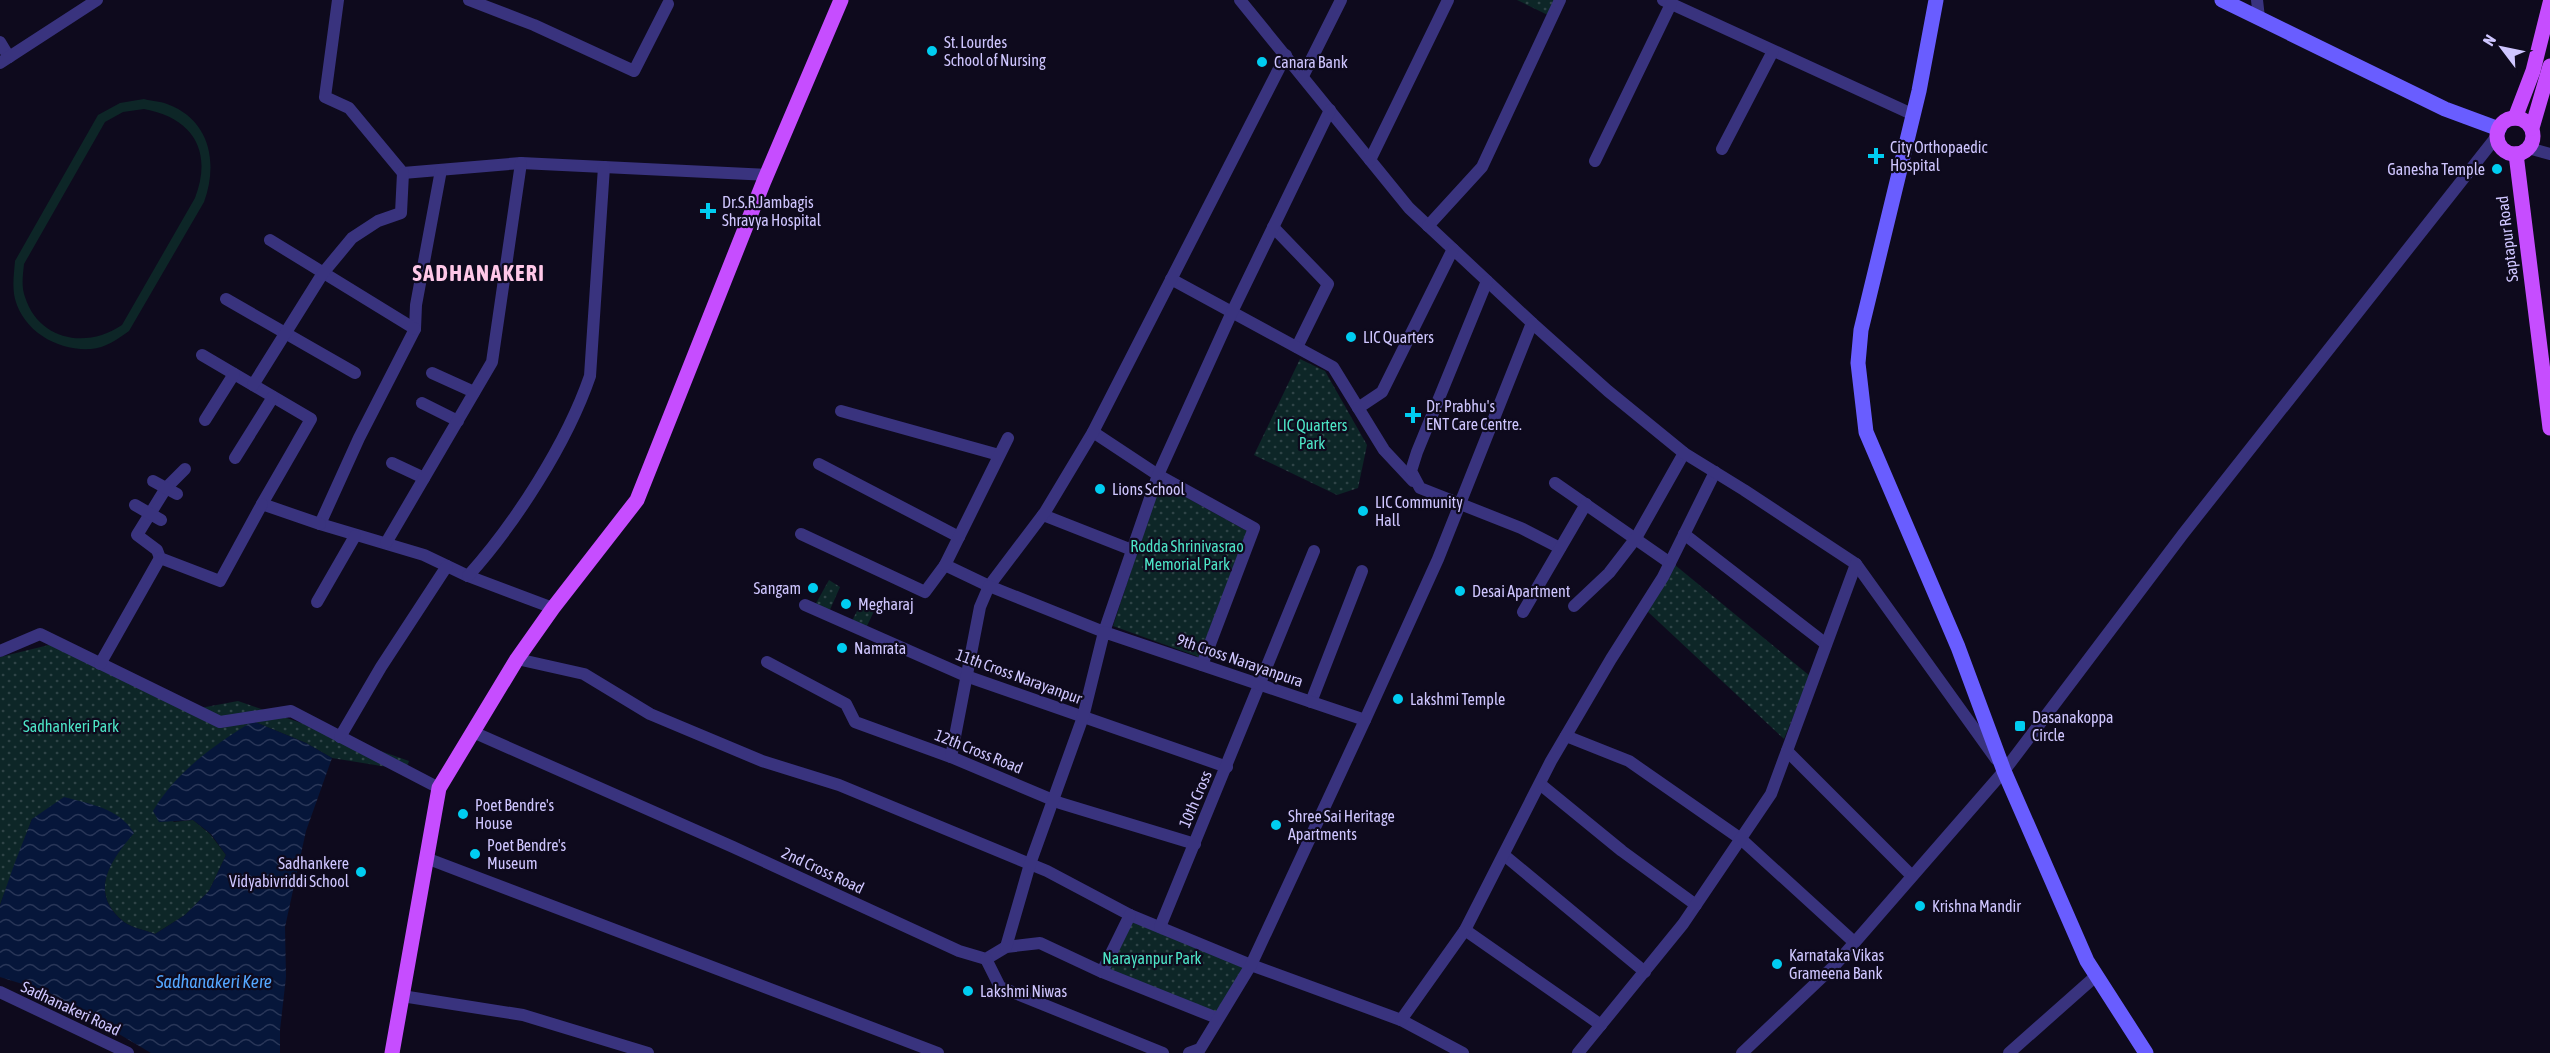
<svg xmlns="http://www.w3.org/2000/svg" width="2550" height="1053" font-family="'Asap Condensed',sans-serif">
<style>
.grass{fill:#0d2627;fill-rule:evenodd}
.park{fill:url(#park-dots)}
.water{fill:url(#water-waves)}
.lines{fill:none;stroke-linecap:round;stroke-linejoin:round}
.street{stroke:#39337e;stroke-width:12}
.secondary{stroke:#695dff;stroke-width:15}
.primary{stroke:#c64dff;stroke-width:15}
.poi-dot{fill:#00cdf1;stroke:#0e0a1d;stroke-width:2}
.labels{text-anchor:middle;stroke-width:4.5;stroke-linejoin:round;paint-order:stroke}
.poi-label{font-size:16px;fill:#cfc6ff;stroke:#0e0a1d;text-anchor:start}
.street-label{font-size:16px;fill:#cfc6ff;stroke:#0e0a1d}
.park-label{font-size:16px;fill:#4de4c6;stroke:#0e0a1d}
.water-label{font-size:18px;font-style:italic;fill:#54a7ff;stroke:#0e0a1d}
.district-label{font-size:22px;font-weight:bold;letter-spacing:1.5px;fill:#ffc8e8;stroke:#0e0a1d}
</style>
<defs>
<pattern id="park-dots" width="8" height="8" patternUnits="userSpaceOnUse" patternTransform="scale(1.5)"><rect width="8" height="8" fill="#0d2627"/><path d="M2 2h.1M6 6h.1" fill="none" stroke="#2f4447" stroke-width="1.8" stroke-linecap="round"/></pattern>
<pattern id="water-waves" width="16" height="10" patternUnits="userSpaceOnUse" patternTransform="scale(1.5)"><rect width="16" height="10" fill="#06163a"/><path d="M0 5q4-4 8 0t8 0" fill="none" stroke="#293658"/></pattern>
</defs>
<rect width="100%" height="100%" fill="#0e0a1d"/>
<path class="grass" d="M144 99C151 101 160 101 167 104 211 120 218 164 204 202L129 331C118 339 105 348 91 349 58 351 24 332 15 299 12 286 14 274 15 261L98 115 120 103ZM144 109C193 118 213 151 195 198L122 325C87 349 39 341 25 297 21 286 23 275 24 264L105 122 123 112Z"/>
<g class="park">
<polygon points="1517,0 1560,0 1552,17"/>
<polygon points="1300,359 1325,371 1367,445 1358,488 1337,495 1254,455"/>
<polygon points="1160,483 1247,531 1199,657 1113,626"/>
<polygon points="1675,565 1810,676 1784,739 1646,610"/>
<polygon points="829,580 840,587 829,612 815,605"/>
<polygon points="863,599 877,605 866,628 852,621"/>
<path d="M61 642 195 709 238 701 409 761 406 770 332 758 306 743 253 721 173 822 193 820 210 834 226 855 209 891 185 915 155 934C145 930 132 928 124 922 87 892 111 860 134 832L32 819 0 905V657Z"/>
<polygon points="1130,915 1251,965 1217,1018 1102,972"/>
</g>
<path class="water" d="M253 721 306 743 332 758 306 831 285 927 286 977 280 1030V1053H151L48 992 0 977V905L14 865 32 819 64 797C90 804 119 808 134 833 111 860 87 893 124 922 132 928 145 930 155 934L185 915 209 891 226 855 211 834 193 820 159 822 153 811C176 772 214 745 253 721Z"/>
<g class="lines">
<g class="street">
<polyline points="338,0 325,97 349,108 403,173 521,163 767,175"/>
<polyline points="469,0 534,25 634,71 668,4"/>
<polyline points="1240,0 1409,208 1532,323"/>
<polyline points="1663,0 1914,115"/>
<polyline points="2257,0 2259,18"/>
<polyline points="0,42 9,57"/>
<polyline points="0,63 97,0"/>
<polyline points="1303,76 1341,0"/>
<polyline points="2528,148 2550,154"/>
<polyline points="1722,149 1773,51"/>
<polyline points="1370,160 1448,0"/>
<polyline points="1595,161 1671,4"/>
<polyline points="441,170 416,305 415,329 359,438 320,524 424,555 468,576 553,608"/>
<polyline points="1428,226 1482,167 1560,0"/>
<polyline points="1273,227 1328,284 1297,347"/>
<polyline points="270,240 415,329"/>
<polyline points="1171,279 1333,367 1384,450 1413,481"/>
<polyline points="1487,281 1417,452 1411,471 1420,488 1521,528 1560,548"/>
<polyline points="226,299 355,373"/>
<polyline points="202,355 311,419 262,504 320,524"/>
<polyline points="432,373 474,392"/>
<polyline points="253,385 323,273 352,238 378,221 401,213 403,173"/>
<polyline points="422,403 458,421"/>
<polyline points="1358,408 1382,392 1453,249"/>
<polyline points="841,411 999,455"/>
<polyline points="205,420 234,374"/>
<polyline points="1093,432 1158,475 1254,528 1202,665"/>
<polyline points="235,458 273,397"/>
<polyline points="392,463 424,478"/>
<polyline points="819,464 959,537"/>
<polyline points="185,469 166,488 137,535 157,550 160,558 220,581 262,504"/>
<polyline points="153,481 177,494"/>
<polyline points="1555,483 1670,563"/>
<polyline points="135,505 161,520"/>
<polyline points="1043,515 1132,550"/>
<polyline points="801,534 925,592 945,565 989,586 1045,512 1093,432 1286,55"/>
<polyline points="1684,534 1826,644"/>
<polyline points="386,543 492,362 521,163"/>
<polyline points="945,565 1008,438"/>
<path d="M468 576C515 524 567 443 590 376L604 167"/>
<polyline points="317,602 355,536"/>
<polyline points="805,605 966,676 1227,767"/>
<polyline points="1574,606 1609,573 1636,538 1684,453"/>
<polyline points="1523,612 1586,504"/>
<polyline points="0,651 40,634 220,722 291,711 439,788"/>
<polyline points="517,659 584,674 650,714 762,761 839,785 1047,871 1130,915 1251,965 1401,1020 1463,1053"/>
<polyline points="767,662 846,704 855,722 951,757 1060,803 1195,844"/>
<polyline points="100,664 160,558"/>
<polyline points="1311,702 1362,571"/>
<polyline points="473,732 733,847 959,951 986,959 1006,947 1040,943 1102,972 1130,915"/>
<polyline points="1566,736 1629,761 1741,839 1854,942"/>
<polyline points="340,737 381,667 447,566"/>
<polyline points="1787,751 1912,876"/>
<polyline points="951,757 980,607 989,586 1104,632 1158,475 1232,312 1330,110"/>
<polyline points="1540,784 1622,851 1696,905"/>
<polyline points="1504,855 1645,972"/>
<polyline points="426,858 938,1053"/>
<polyline points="1160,927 1314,551"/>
<polyline points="1465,930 1601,1025"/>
<polyline points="1006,947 1030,864 1083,717 1104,632 1365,720"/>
<polyline points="986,959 1000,987 1163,1053"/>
<polyline points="1102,972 1217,1018"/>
<polyline points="0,992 128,1053"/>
<polyline points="402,996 523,1015 648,1053"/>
<polyline points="1401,1020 1465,930 1551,761 1611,659 1663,577 1715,472"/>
<polyline points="1189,1053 1200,1049 1251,965 1365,720 1438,559 1532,323 1608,391 1684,453 1744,490 1856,564 1996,759"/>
<polyline points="1578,1053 1683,924 1771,794 1856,564"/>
<polyline points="1742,1053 1835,965 2004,771 2183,534 2497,136"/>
<polyline points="2009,1053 2097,975"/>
</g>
<g class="secondary">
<polyline points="1936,0 1919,91 1861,330 1858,363 1866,432 1958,647 2004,771 2087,961 2146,1053"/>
<polyline points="2222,0 2445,109 2499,129"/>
</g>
<g class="primary">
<polyline points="2515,118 2533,71 2550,3"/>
<circle cx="2515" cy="136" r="18"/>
<polyline points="2532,128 2550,66"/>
<polyline points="2516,154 2550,428"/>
<polyline points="392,1053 439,788 517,659 553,608 637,500 764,181 841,0"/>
</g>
</g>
<g class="poi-dot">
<circle cx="932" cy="51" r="6"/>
<circle cx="1262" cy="62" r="6"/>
<path d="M1873 147h6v6h6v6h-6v6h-6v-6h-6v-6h6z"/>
<circle cx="2497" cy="169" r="6"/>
<path d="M705 202h6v6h6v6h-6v6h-6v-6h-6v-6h6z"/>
<circle cx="1351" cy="337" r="6"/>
<path d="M1410 406h6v6h6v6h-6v6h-6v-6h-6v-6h6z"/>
<circle cx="1100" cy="489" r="6"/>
<circle cx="1363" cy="511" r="6"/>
<circle cx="813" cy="588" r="6"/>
<circle cx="1460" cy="591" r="6"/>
<circle cx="846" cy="604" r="6"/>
<circle cx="842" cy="648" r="6"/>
<circle cx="1398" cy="699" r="6"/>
<rect x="2014" y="720" width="12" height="12" rx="3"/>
<circle cx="463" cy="814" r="6"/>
<circle cx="1276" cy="825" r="6"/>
<circle cx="475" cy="854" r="6"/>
<circle cx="361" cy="872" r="6"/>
<circle cx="1920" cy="906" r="6"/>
<circle cx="1777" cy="964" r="6"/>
<circle cx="968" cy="991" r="6"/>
</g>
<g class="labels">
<g class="poi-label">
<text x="944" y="48">St. Lourdes<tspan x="944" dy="18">School of Nursing</tspan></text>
<text x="1274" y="68">Canara Bank</text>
<text x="1890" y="153">City Orthopaedic<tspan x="1890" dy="18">Hospital</tspan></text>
<text x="2485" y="175" text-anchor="end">Ganesha Temple</text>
<text x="722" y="208">Dr.S.R.Jambagis<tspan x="722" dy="18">Shravya Hospital</tspan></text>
<text x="1363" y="343">LIC Quarters</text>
<text x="1426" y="412">Dr. Prabhu's<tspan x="1426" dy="18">ENT Care Centre.</tspan></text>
<text x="1112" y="495">Lions School</text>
<text x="1375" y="508">LIC Community<tspan x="1375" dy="18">Hall</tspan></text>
<text x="801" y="594" text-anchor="end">Sangam</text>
<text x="1472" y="597">Desai Apartment</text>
<text x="858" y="610">Megharaj</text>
<text x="854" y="654">Namrata</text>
<text x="1410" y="705">Lakshmi Temple</text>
<text x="2032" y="723">Dasanakoppa<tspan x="2032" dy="18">Circle</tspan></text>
<text x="475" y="811">Poet Bendre's<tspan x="475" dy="18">House</tspan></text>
<text x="1288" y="822">Shree Sai Heritage<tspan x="1288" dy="18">Apartments</tspan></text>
<text x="487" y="851">Poet Bendre's<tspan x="487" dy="18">Museum</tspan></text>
<text x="349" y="869" text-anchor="end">Sadhankere<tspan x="349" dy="18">Vidyabivriddi School</tspan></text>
<text x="1932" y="912">Krishna Mandir</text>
<text x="1789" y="961">Karnataka Vikas<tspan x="1789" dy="18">Grameena Bank</tspan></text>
<text x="980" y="997">Lakshmi Niwas</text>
</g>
<g class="street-label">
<text transform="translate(2507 239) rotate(-97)" y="6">Saptapur Road</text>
<text transform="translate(1240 660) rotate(19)" y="6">9th Cross Narayanpura</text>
<text transform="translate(1019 676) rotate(20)" y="6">11th Cross Narayanpur</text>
<text transform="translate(979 751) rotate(22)" y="6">12th Cross Road</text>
<text transform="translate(1195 799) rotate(-67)" y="6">10th Cross</text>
<text transform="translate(823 870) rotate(25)" y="6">2nd Cross Road</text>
<text transform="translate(71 1008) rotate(25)" y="6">Sadhanakeri Road</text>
</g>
<g class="park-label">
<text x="1312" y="431">LIC Quarters<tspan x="1312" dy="18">Park</tspan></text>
<text x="1187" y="552">Rodda Shrinivasrao<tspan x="1187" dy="18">Memorial Park</tspan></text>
<text x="71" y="732">Sadhankeri Park</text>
<text x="1152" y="964">Narayanpur Park</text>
</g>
<g class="water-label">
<text x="214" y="988">Sadhanakeri Kere</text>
</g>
<g class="district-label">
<text x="479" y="281">SADHANAKERI</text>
</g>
</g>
<g transform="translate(2502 48) rotate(302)" stroke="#0e0a1d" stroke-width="4.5" paint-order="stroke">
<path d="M0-4.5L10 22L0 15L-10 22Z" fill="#cfc6ff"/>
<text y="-9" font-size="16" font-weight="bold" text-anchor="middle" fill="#cfc6ff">N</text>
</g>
</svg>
